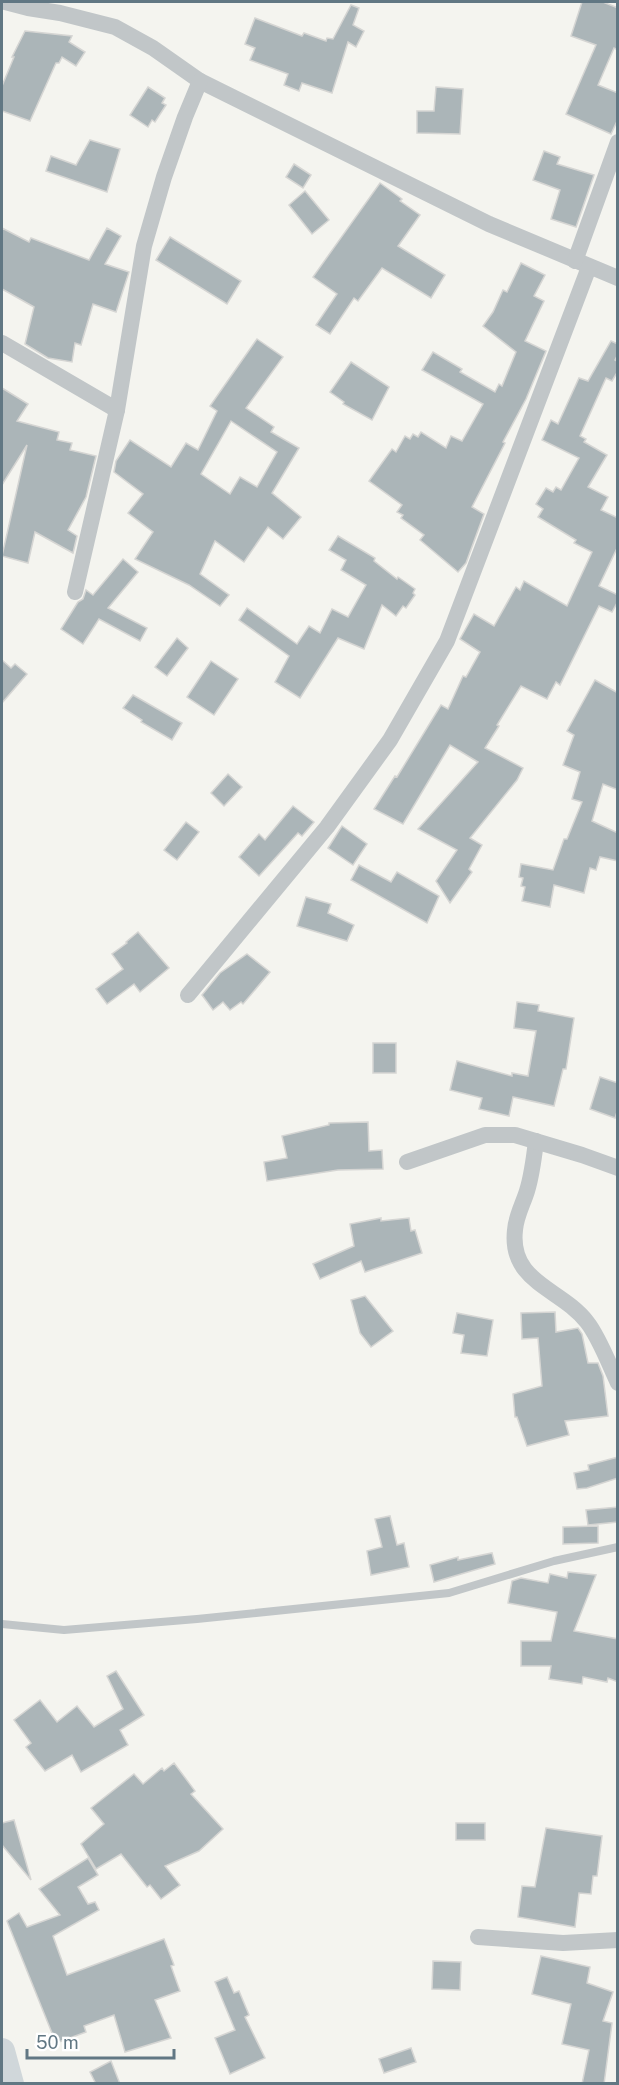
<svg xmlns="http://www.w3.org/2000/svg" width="619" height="2085" font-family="'Public Sans',sans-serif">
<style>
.building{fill:#abb5b8;stroke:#d5d5d3;stroke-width:1.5;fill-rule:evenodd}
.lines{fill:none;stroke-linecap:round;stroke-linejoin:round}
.lane{stroke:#c1c6c8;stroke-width:8}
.street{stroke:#c1c6c8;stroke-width:16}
.primary{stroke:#d0d7da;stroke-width:26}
</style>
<rect width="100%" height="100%" fill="#f4f4ef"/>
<g class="building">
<polygon points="582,2 603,2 618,8 618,50 614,48 598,85 618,93 618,119 611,134 566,114 596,45 571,36"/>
<polygon points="351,5 359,8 353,25 364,31 356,47 348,42 332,93 302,83 299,91 284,85 288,74 250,60 255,48 245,44 255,18 302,36 304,33 326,41 327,38 333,39"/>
<polygon points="25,31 72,36 69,42 85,52 76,66 62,57 59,63 56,63 30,121 2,111 2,86 14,57 12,57"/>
<polygon points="148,87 165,98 162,103 166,105 155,122 152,120 148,127 130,115"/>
<polygon points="436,87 463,89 460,134 417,133 417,111 434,111"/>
<polygon points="90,140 120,149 107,192 46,171 51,156 76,165"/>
<polygon points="544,151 560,157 557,164 594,175 576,227 551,219 560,190 533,180"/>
<polygon points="294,164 311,175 303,188 286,177"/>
<polygon points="380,183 402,199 400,201 420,215 398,246 445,275 431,298 382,268 358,301 354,298 330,334 316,325 337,294 313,277"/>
<polygon points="305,191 329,220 312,234 289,205"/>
<polygon points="2,228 29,242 31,238 89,260 107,228 121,236 105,264 129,272 116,312 93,304 81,345 75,343 72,362 48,358 25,344 34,307 2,289"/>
<polygon points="170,237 241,281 227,304 156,260"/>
<polygon points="521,263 545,275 534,296 544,301 525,341 546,351 526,399 503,442 505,443 472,507 484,514 466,563 458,572 420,540 424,535 401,518 403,515 397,512 402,505 369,481 392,449 396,452 405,436 410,439 413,434 418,437 421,432 446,448 451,436 462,441 483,404 422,370 433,352 462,369 460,372 495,392 499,384 502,386 516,352 483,326 493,312 503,290 507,292"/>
<path d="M257 339 283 357 246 408 274 427 271 432 299 448 272 493 301 517 283 539 268 527 244 562 215 541 200 574 229 595 220 606 189 585 135 559 153 532 128 513 143 494 114 472 116 461 130 440 171 467 186 443 198 450 217 411 210 406ZM231 421 277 452 257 487 240 477 230 494 201 474Z"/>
<polygon points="611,341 618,344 618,354 615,360 618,362 618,371 612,381 606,378 580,436 586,439 584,442 607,455 588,487 608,497 601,510 618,518 618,546 599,586 618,595 618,601 612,612 599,606 560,685 556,682 547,699 521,686 497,725 499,726 485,748 523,768 517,780 470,838 482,845 469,869 472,872 450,903 436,881 457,850 418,829 478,762 450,745 403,824 374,809 395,776 397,777 441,705 448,709 463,676 466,677 480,652 460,639 474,614 494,626 516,587 520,590 524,581 567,606 592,552 574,543 576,540 538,517 543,509 536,504 546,488 553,492 556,487 561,490 579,458 542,440 551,420 558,424 579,378 588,381"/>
<polygon points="351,362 389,387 372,420 343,404 344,402 330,392"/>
<polygon points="2,388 28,404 17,421 59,432 57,440 72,443 70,450 96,456 86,497 68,530 77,536 73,553 35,532 28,563 2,556 27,445 2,485"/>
<polygon points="338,536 375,558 374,561 397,579 398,577 415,589 413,593 415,595 406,608 403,606 396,616 382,605 364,649 338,638 300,698 275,682 289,656 239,620 247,608 297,644 309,626 320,633 332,609 348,617 366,585 341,570 346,560 329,550"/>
<polygon points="123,559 138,572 108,608 147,628 140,641 99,619 83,644 61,629 78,602 83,599 86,590 93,595"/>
<polygon points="177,638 188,648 167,676 155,667"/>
<polygon points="2,660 11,668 15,664 27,674 2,703"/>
<polygon points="211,661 238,679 214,715 187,697"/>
<polygon points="595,680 618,693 618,790 603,784 592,821 618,833 618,861 600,857 596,870 590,868 584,893 554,885 550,907 522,901 525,887 521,886 523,878 519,877 521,864 553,870 564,839 567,839 582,802 572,799 580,772 563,765 574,735 567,731"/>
<polygon points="133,695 182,723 172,740 141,722 142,720 123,708"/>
<polygon points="228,774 242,787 224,806 211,793"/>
<polygon points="293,806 314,822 302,836 298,833 259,876 239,857 259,834 265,840"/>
<polygon points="186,822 199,832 177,860 164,850"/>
<polygon points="342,826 367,844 353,865 328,848"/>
<polygon points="359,865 391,882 397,872 439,896 427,923 351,880"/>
<polygon points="306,897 331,904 328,913 354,925 347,941 297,926"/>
<polygon points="138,932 169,968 140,992 134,984 107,1004 96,989 123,969 112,954 127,943 126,942"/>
<polygon points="247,954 270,972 243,1004 241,1002 230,1010 223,1002 213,1010 202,995 220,973"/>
<polygon points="517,1002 539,1005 538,1011 574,1018 566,1069 563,1069 554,1106 513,1097 509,1116 479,1109 482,1098 450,1090 457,1061 512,1076 512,1073 528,1076 536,1031 514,1028"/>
<rect x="373" y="1043" width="23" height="30"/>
<polygon points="600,1077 618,1083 618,1109 615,1118 590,1109"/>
<polygon points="368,1122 369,1151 382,1150 383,1169 338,1170 267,1181 264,1162 287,1158 282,1136 329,1125 329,1123"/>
<polygon points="381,1218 381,1221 409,1218 411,1231 415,1230 422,1253 365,1272 361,1261 320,1279 313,1264 354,1246 350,1224"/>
<polygon points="365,1296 393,1331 371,1347 360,1333 351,1300"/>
<polygon points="555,1312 556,1332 578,1328 582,1334 588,1363 598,1363 603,1376 608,1416 565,1421 569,1435 527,1446 517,1417 515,1417 513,1394 542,1386 538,1338 522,1339 521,1313"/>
<polygon points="457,1313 493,1320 487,1356 461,1353 464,1335 453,1333"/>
<polygon points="618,1457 618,1478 587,1488 577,1489 574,1473 589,1470 588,1465"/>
<polygon points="618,1507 618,1522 588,1525 586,1510"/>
<polygon points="390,1516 397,1545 404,1543 409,1567 371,1575 367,1551 382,1547 375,1519"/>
<polygon points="598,1526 598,1543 563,1544 563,1527"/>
<polygon points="492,1553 495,1564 434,1582 430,1565 458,1557 458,1560"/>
<polygon points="568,1572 596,1575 574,1631 618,1639 618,1682 608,1678 607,1682 583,1677 582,1684 549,1679 551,1666 521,1666 521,1641 551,1641 557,1612 508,1603 512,1581 521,1578 548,1583 550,1574 567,1578"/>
<polygon points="116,1671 144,1715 120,1730 128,1745 81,1772 72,1755 45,1771 26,1747 31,1743 14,1720 40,1700 57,1722 77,1706 94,1727 123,1709 107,1676"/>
<polygon points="174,1763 195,1791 191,1794 223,1829 199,1851 165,1866 180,1885 161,1899 150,1885 147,1887 121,1854 96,1869 81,1844 104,1824 91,1808 134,1774 143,1784 162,1768 164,1771"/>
<polygon points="14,1820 31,1880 2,1845 2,1823"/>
<rect x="456" y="1823" width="29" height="17"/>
<polygon points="546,1828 602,1836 597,1876 593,1876 591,1894 579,1893 575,1927 518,1917 522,1886 535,1887"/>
<polygon points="88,1858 98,1875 78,1887 88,1904 95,1902 99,1910 53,1936 67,1975 164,1939 174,1965 171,1966 180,1991 155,2000 171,2038 125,2052 114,2015 84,2026 86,2032 56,2043 7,1921 19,1913 27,1927 60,1915 39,1889"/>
<polygon points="541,1956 590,1967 587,1983 613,1992 603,2021 612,2023 604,2084 582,2084 589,2050 562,2044 571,2004 532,1994"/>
<polygon points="433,1961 461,1962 460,1990 432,1989"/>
<polygon points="227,1977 234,1993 239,1991 249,2015 245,2017 265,2058 230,2074 215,2038 235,2030 215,1982"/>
<polygon points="411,2048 416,2062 384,2073 379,2059"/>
<polygon points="111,2061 120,2084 96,2084 90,2072"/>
</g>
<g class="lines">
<polyline class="lane" points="2,1624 64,1630 197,1619 449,1593 554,1561 618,1547"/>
<g class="street">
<polyline points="5,2 28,8 60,13 115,27 153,48 200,81 489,224 618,278"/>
<polyline points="575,261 618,142"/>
<polyline points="2,343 117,410"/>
<polyline points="75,592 117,410 144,246 164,177 185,117 200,81"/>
<polyline points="188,995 327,827 390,740 447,641 589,267"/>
<path d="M536 1141C534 1158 532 1175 527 1191 523 1204 516 1216 515 1230 509 1283 561 1288 587 1322 599 1337 609 1364 618 1383"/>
<polyline points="407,1162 485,1135 515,1135 582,1155 618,1168"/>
<polyline points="478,1937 563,1943 618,1940"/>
</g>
<polyline class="primary" points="2,2051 11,2084"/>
</g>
<rect width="619" height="2085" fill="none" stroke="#617783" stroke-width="6"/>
<path d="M27 2049v9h147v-9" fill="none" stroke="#617783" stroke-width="3"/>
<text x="36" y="2049" font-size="18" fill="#617783" stroke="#ffffff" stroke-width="4.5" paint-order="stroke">50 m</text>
</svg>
